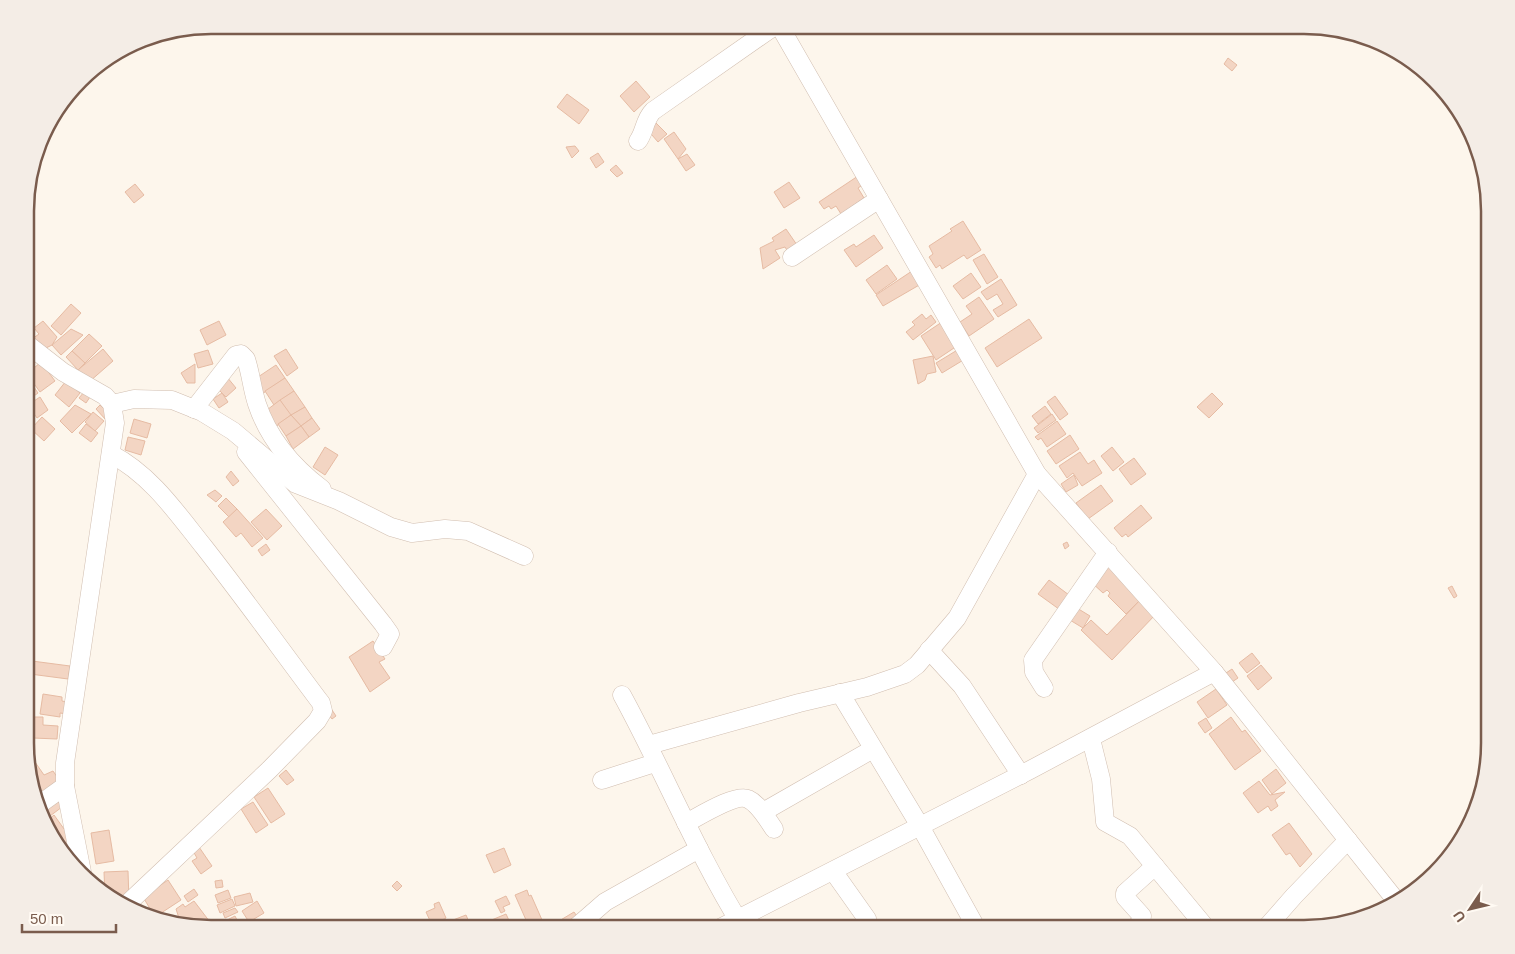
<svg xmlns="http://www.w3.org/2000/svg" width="1515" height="954" font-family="Helvetica,sans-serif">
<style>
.building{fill:#f3d5c3;stroke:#e6bba3}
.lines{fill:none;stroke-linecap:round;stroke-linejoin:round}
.minor-casing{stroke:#d1beb0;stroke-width:19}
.minor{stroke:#fff;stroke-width:18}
.rim{fill:none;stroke:#7a5c4d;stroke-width:2.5}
</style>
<rect width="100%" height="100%" fill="#fdf6ec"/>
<g class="building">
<polygon points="732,25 750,25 738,34"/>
<polygon points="1228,58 1237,65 1232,71 1224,64"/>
<polygon points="636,81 650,97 634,112 620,96"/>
<polygon points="567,94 589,110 579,124 557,107"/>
<polygon points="656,123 667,134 658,142 645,127"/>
<polygon points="674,132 686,149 678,159 664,139"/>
<polygon points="575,146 579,151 572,158 566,147"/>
<polygon points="598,153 604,162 596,168 590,158"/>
<polygon points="687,154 695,165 686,171 678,159"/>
<polygon points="616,165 623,173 617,177 610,170"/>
<polygon points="858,176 864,184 858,188 864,198 841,214 836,206 831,209 829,206 824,209 819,202"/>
<polygon points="789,182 800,198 784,208 774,192"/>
<polygon points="135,184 144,195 134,203 125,192"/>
<polygon points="963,221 981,250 967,259 964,255 942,269 940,265 936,268 929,257 933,254 929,246 952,231 950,229"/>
<polygon points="786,229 797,245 788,252 785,247 775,250 780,258 763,269 760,248 774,241 772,238"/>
<polygon points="874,235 883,248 856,267 844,250 854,244 856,247"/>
<polygon points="984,254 998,277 987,284 973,260"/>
<polygon points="887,265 897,279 876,294 866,280"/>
<polygon points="912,271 921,284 883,306 876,295"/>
<polygon points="971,273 981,287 963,299 953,286"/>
<polygon points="1001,279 1017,305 998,317 993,310 1003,304 997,294 987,300 981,292"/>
<polygon points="979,297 994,319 969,336 960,322 972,314 966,306"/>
<polygon points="71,304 81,313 61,335 51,326"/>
<polygon points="922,314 926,319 931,315 936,322 913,340 906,332 915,325 912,322"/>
<polygon points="1029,319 1042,338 997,367 985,348"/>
<polygon points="43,321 57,337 52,345 42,350 32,339 39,334 34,328"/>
<polygon points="219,321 226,335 207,345 200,330"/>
<polygon points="942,322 957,346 936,360 921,336"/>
<polygon points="71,329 83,335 61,355 52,345"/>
<polygon points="89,334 102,346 85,363 72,351"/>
<polygon points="103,349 113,361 89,382 78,370"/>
<polygon points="286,349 298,368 287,376 274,356"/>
<polygon points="959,349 965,359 942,373 936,363"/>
<polygon points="208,350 213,364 198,368 194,354"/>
<polygon points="72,351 85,363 78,370 66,357"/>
<polygon points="933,356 936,372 927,374 925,380 918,384 913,360"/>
<polygon points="27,361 32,367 27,371"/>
<polygon points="41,362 55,381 40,392 27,374"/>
<polygon points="195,364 195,383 187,383 181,373"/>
<polygon points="276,365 285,378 262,394 252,381"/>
<polygon points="27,377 38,393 27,401"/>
<polygon points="227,377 236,388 226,397 216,387"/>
<polygon points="285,378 294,391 274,405 265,391"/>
<polygon points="66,381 80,393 69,407 55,395"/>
<polygon points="294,391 305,407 290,416 280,400"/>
<polygon points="84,392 90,397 86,403 79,398"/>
<polygon points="222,393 228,402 219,408 213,399"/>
<polygon points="1212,393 1223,404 1209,418 1197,407"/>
<polygon points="1055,396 1068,414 1060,420 1047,402"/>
<polygon points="40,397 48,410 37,418 28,405"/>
<polygon points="280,400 291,415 274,428 263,413"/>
<polygon points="75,405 91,414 72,433 60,421"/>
<polygon points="100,405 107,412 106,420 96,409"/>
<polygon points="1045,406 1051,414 1038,424 1032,416"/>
<polygon points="305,407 312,418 301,426 291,415"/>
<polygon points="93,412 104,421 95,431 85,422"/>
<polygon points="1052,414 1056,420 1038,433 1034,428"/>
<polygon points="291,415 301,426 286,436 278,424"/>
<polygon points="42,417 55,429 44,441 31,429"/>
<polygon points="312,418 320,429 309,437 301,426"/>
<polygon points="134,419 151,424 147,438 130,433"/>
<polygon points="1057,421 1066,434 1047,447 1041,438 1038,440 1035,437"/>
<polygon points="86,424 98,433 91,442 79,433"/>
<polygon points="301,426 309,437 293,449 286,436"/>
<polygon points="1070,435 1079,449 1056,464 1047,451"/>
<polygon points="128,437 145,441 141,455 125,450"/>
<polygon points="325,447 338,455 325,475 313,467"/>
<polygon points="1112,447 1124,462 1113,471 1101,456"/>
<polygon points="1080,452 1088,464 1094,460 1102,473 1082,486 1073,473 1067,478 1059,466"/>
<polygon points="1134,458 1146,474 1131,485 1119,469"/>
<polygon points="231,471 239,481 233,486 226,477"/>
<polygon points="1074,475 1078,485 1066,492 1061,484"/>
<polygon points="1101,485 1113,501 1088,519 1076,503"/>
<polygon points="215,490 222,496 216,502 207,495"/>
<polygon points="226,498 237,509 229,517 218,506"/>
<polygon points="1141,505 1152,518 1128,537 1126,534 1122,537 1114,528"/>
<polygon points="237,509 263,538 252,547 241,533 236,537 223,522"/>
<polygon points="266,509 282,526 267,540 251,522"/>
<polygon points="1067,542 1069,546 1065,549 1063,544"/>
<polygon points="266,544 270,550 262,556 258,550"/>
<polygon points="1106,564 1142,598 1126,614 1108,596 1110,593 1107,590 1103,593 1090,581"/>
<polygon points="1049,580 1073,598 1063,612 1038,594"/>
<polygon points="1452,586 1457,596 1454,598 1448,588"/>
<polygon points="1141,599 1156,614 1112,660 1081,630 1091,620 1107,635"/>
<polygon points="1072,605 1090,616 1083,628 1065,617"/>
<polygon points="373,641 385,659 379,662 390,678 370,692 349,657"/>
<polygon points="1252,653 1260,663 1247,673 1239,663"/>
<polygon points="32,661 70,666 68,679 30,674"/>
<polygon points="1261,665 1272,678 1258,690 1247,676"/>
<polygon points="1232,669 1238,678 1232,682 1226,673"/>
<polygon points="27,680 32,680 30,698 27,698"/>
<polygon points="1216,689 1227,705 1208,718 1197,702"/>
<polygon points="43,694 62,697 62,701 67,702 67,714 60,713 60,717 40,714"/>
<polygon points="330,707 336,716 332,719 325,710"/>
<polygon points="34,717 43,717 43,725 58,726 57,739 33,738"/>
<polygon points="1231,717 1242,732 1245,730 1261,751 1235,770 1209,734"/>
<polygon points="1206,718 1212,728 1205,733 1198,723"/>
<polygon points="35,762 44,775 53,771 60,781 40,802 28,772 31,770 28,767"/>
<polygon points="1276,769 1286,783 1272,794 1262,780"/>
<polygon points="286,770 294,780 287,785 279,776"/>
<polygon points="1259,781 1270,795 1285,792 1275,800 1278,806 1271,811 1268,806 1258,813 1243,793"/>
<polygon points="268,788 285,814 271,823 254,797"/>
<polygon points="55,797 62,807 46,819 41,806"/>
<polygon points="253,802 268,825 256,833 241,809"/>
<polygon points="54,815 72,840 59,849 47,821"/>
<polygon points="1289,823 1312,854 1300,867 1290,853 1286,855 1272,835"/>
<polygon points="109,830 114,861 96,864 91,833"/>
<polygon points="199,847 212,866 201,874 192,861 197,858 193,851"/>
<polygon points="504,848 511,865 494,873 486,855"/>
<polygon points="67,850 74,862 73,862 63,852"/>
<polygon points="128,871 129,901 116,901 108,898 105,895 104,872"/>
<polygon points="168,880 181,900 155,917 143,897"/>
<polygon points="222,880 223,887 216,888 215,881"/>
<polygon points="397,881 402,886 397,891 392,886"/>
<polygon points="194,889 198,895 188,902 184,896"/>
<polygon points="228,890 231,898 218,903 215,895"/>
<polygon points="527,890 529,896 531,895 546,929 530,929 515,895"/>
<polygon points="250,893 253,902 236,906 234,897"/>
<polygon points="506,896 510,904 503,907 505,911 501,913 495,901"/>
<polygon points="232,899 235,906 220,913 217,905"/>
<polygon points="194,901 213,926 209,929 178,925 175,920 179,918 176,909 183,904 185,907"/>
<polygon points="257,901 264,913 249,922 242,911"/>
<polygon points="439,902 446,918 432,925 426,912 435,908 434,904"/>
<polygon points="235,908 238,912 225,918 223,913"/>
<polygon points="574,912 581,922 569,929 550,929 549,927"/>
<polygon points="506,914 513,929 485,929 482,924"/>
<polygon points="466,915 469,922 473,920 476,928 457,929 453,920"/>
<polygon points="235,916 240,926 229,929 225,921"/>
</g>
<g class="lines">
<defs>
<g id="minor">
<polyline points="779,25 1037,474 1214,672 1398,903"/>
<path d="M638 141C645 132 644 120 653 111L776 25"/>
<polyline points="792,257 879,199"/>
<polyline points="27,344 63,372 105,396 112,404 115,423 65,763 65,786 82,872"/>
<polyline points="112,404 134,399 172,400 202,412 233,431 296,484 339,501 391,527 412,533 445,529 468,531 524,556"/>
<path d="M194 409 236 355 241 354 246 359C251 374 252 389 257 404 269 440 293 467 322 489"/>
<polyline points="246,452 383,624 390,634 383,647"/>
<path d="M111 454C151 475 176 512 204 547 244 598 282 651 321 703L323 711 317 721 269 770 125 906"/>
<polyline points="929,650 962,686 1021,775"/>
<polyline points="1044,688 1034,672 1033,660 1108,552"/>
<polyline points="840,693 920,826 977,929"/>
<path d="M622 695C664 772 697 854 743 928"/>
<polyline points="1091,739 1101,779 1105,822 1130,836 1207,929"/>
<polyline points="649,745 799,703 867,687 905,674 917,665 957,618 1037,474"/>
<polyline points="602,780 655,763"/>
<polyline points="40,804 65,786"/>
<polyline points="763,812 873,749"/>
<path d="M686 823C698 817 736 793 748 799 759 804 767 819 774 829"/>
<polyline points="833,871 867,919 863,929"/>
<polyline points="574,929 605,902 699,849"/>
<polyline points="718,929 1030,770 1214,672"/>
<polyline points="1132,929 1141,923 1142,916 1125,897 1125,893 1155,866"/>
<polyline points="1265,929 1294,896 1348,840"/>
</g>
</defs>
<use href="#minor" class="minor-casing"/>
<use href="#minor" class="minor"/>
</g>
<path d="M0 0H1515V954H0ZM211 34H1304A177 177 0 0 1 1481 211V743A177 177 0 0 1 1304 920H211A177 177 0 0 1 34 743V211A177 177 0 0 1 211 34Z" fill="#f4ede6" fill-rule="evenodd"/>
<path class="rim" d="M211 34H1304A177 177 0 0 1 1481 211V743A177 177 0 0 1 1304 920H211A177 177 0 0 1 34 743V211A177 177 0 0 1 211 34Z"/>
<g transform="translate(1470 909) rotate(235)" stroke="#fffaf3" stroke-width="4" paint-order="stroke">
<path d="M0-4L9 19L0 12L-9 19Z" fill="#7a5c4d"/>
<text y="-8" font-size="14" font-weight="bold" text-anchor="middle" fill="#7a5c4d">U</text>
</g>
<path d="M22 924v8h94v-8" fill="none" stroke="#7a5c4d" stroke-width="2.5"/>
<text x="30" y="924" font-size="15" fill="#7a5c4d" stroke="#fffaf3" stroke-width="4" paint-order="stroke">50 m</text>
</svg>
